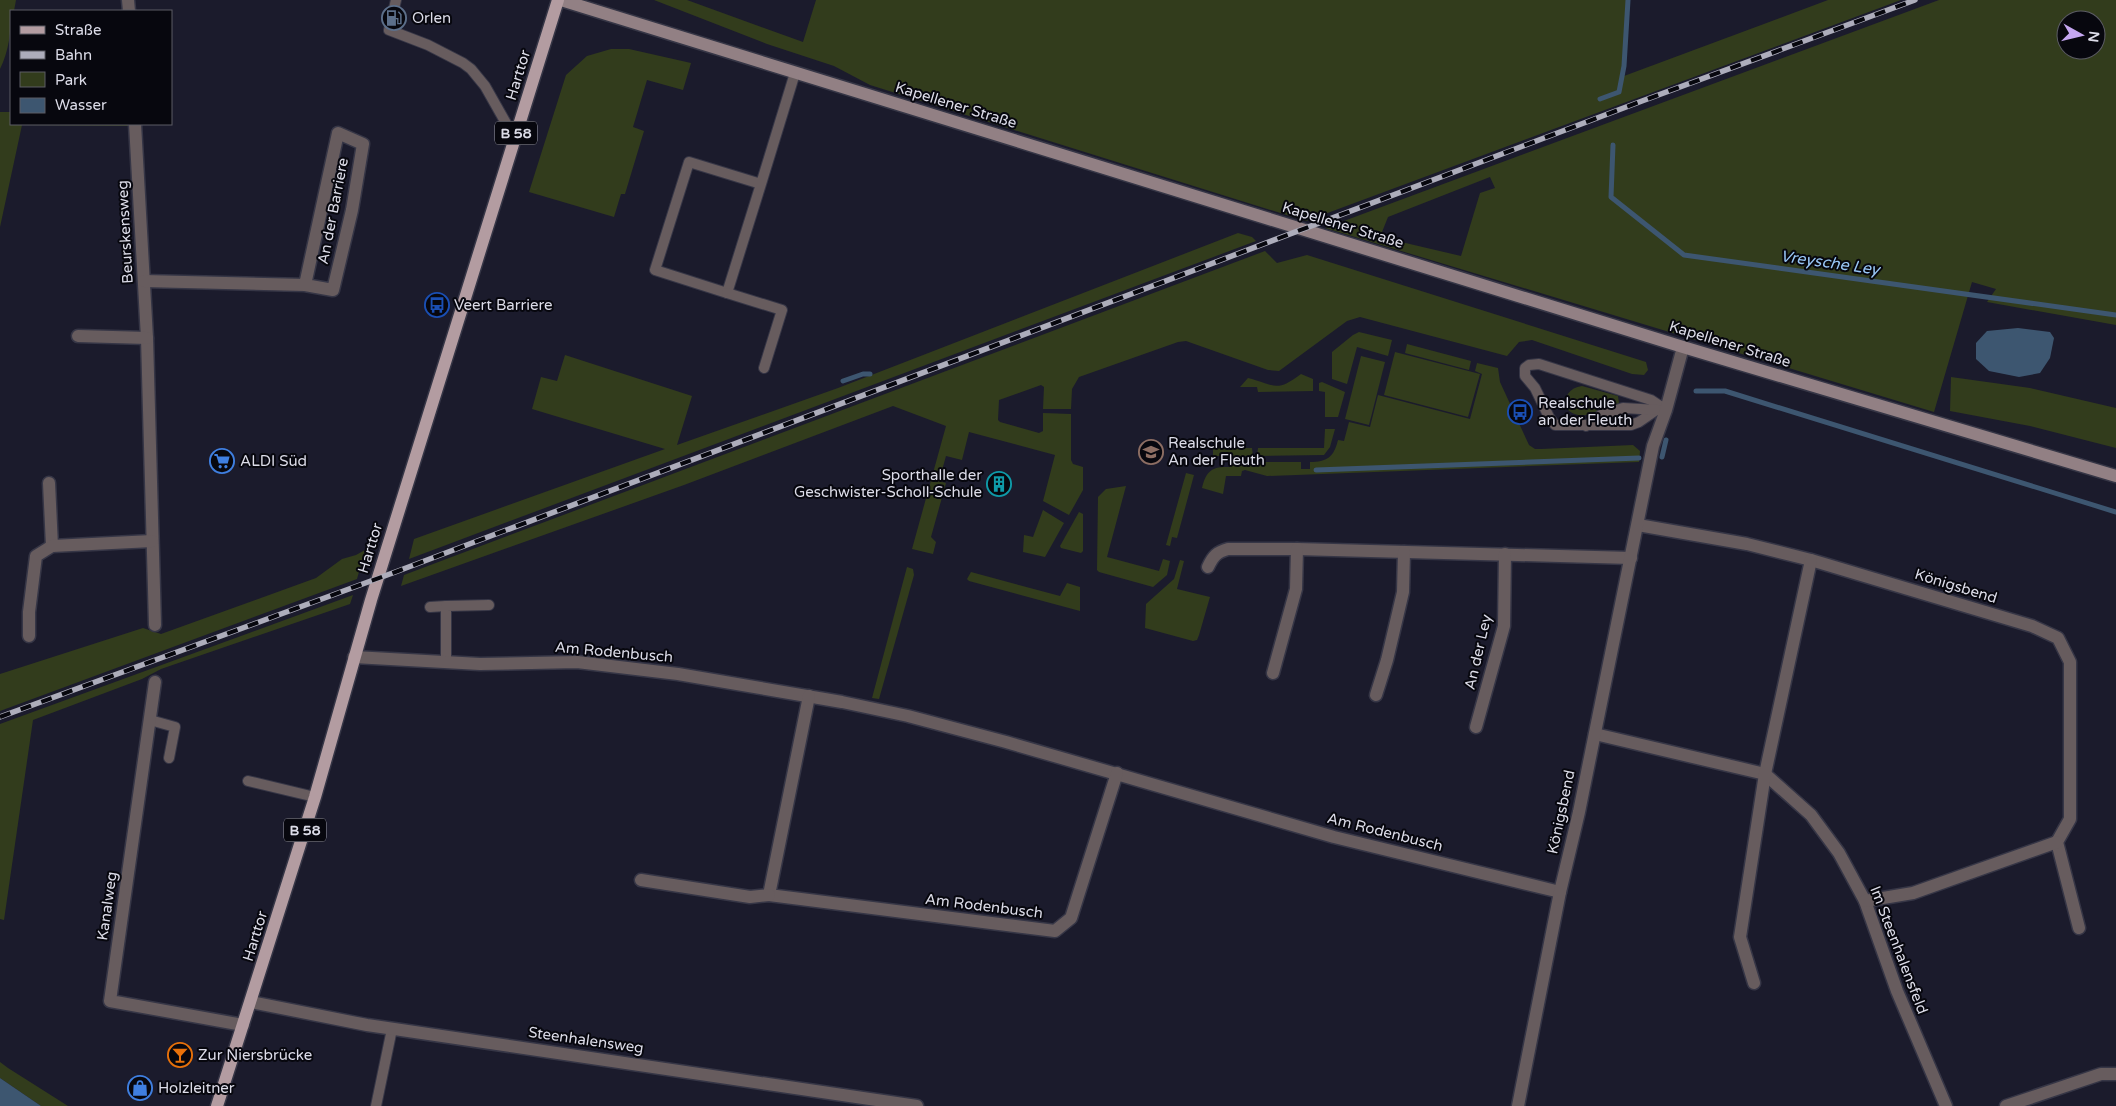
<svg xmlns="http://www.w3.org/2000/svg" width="2116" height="1106" font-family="'Varela Round',sans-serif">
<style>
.green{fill:#323c1c;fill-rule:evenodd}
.water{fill:#3d5670}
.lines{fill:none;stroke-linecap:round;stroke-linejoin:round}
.stream{stroke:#3d5670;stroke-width:5}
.service-casing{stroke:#363646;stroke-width:12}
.minor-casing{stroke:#363646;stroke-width:15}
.secondary-casing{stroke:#363646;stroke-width:15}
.primary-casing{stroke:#363646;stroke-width:15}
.service{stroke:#675c5e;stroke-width:10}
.minor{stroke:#675c5e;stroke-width:12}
.secondary{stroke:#928084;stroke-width:12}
.primary{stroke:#b39ca1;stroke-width:12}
.rail-casing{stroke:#adadbb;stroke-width:5.5}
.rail{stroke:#07070e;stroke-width:4;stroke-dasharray:11;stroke-linecap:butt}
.labels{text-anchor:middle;stroke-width:4;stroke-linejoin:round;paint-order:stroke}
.shield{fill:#07070e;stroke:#9c9ca7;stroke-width:1}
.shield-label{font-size:14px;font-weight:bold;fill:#dcdce8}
.poi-label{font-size:15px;fill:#dcdce8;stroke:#07070e;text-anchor:start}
.street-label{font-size:15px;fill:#dcdce8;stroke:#07070e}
.water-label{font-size:16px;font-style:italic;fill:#98c6f5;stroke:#07070e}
</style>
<rect width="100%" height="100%" fill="#1b1b2c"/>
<g class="green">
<path d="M0 0H16L14 11H11C11 32 9 51 0 69Z"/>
<polygon points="654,0 687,0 803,42 816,0 1630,0 1624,76 1828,0 1901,0 1306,221 870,85 834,66 767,44"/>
<path d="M1939 0H2116V325L1987 302 1996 289 1972 282 1934 412 1325 228ZM2066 20H2096V50H2066ZM1490 177 1495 188 1480 193 1461 256 1380 237 1388 217Z"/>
<polygon points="611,49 629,49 691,63 683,90 647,80 633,127 644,131 625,194 621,194 614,217 529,192 566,75 587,56"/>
<polygon points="0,112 11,112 11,124 131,124 131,126 22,125 0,227"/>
<polygon points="1238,233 1252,237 1256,241 409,559 414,539 665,449 532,409 541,377 557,381 565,355 692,396 677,445 838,388"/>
<polygon points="1265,251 1277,263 1307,255 1646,362 1648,370 1644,375 1632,374 1532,340 1519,342 1507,356 1360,317 1347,321 1279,371 1268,370 1186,341 1178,342 1079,377 1072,389 1071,409 1043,409 1044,387 1041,385 999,400 998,420 1000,422 1039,433 1043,431 1043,413 1071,414 1071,460 1073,464 1083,467 1083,490 1069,515 1043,501 1055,455 969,432 962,460 946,456 939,481 946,483 931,537 936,542 933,554 912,549 946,426 893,406 684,485 401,586 404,575"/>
<polygon points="1359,332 1392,340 1388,356 1357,347 1347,384 1332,379 1332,352 1353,335"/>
<polygon points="1407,344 1471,361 1469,370 1405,353"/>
<polygon points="1395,352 1480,374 1468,417 1384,395"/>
<polygon points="1361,356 1385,362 1369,425 1345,419"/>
<path d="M1477 363 1498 368 1500 382 1529 445 1535 449H1541L1633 445 1640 451 1639 462 1267 476 1245 470 1242 471 1241 476H1226L1223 494 1202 488C1206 471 1212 466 1230 467V462H1301V469H1310V462C1327 462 1334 457 1338 440L1344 441 1349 422 1370 427 1378 395 1470 419 1482 374 1475 371Z"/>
<path d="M1301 374 1313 379V391L1258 392 1257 387H1240L1248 378C1275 385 1276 393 1301 374Z"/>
<polygon points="1951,377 2030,388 2116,408 2116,448 2030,426 1950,411"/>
<polygon points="1322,382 1345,392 1338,417 1325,417 1325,392 1319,391 1319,383"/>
<path d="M1582 386 1618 396 1619 403 1615 406C1599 411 1580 423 1566 408 1564 396 1569 388 1582 386Z"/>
<polygon points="1325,429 1335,429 1330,447 1324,455 1257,456 1258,448 1324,448"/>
<polygon points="1213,448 1252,448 1253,456 1213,456"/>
<polygon points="1186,473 1194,475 1177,538 1172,537 1170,546 1166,545"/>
<polygon points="1126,486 1107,557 1159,571 1163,559 1170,561 1167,575 1153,587 1099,572 1097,570 1098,497 1106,489"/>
<polygon points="1043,510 1064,523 1045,557 1023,552 1024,535 1033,537"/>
<polygon points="1079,512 1083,514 1083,551 1081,553 1061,548 1060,546"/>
<polygon points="365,550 357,579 0,711 0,674 143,628 161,634 316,578 342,559 356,555"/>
<polygon points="1180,560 1184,561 1177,589 1210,597 1199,635 1197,640 1193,641 1145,628 1146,604 1174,579"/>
<polygon points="907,567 913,569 914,575 879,699 872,698"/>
<polygon points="971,572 1060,596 1067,583 1080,587 1080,611 969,581 967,579"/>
<polygon points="353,595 350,604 161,669 142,679 33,720 4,920 0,919 0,724"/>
<polygon points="0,1062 8,1068 68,1106 41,1106 0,1078"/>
</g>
<g class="water">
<polygon points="2018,328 2050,332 2054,338 2050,358 2040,373 2019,377 1989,371 1976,359 1976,343 1987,331"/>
<polygon points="0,1078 41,1106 0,1106"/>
</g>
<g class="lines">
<g class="stream">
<polyline points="1600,99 1619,92 1624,66 1628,0"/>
<polyline points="1613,145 1611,197 1684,255 2116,315"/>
<polyline points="843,381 863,374 870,374"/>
<polyline points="1696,391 1725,391 2116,512"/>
<polyline points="1662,457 1666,440"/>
<polyline points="1316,470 1639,458"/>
</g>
<defs>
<g id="service">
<polyline points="396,0 389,30 428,45 463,63 471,69 485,86 515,139"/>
<polyline points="761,184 727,293 655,270 689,162 761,184 795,73"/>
<polyline points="727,293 782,310 764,368"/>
<polyline points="1655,411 1639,422 1631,425 1555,425 1549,417 1535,388 1525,376 1525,368 1529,365 1539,364 1651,400 1666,410"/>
<polyline points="1586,426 1601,415 1623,408 1658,410"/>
<polyline points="430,607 446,606"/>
<polyline points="446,662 446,606 489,605"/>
<polyline points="150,720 175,727 169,758"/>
<polyline points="248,781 315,797"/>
<polyline points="376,1106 392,1029"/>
</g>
<g id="minor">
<polyline points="128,0 129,11"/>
<polyline points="135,124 147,338 155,625"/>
<polyline points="144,281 305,285 333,290 352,210 363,144 338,133 305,285"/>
<polyline points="78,336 147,338"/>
<polyline points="49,483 52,546"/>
<polyline points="1638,525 1747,544 1811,560 2032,626 2058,638 2070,662 2070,819 2057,842 2079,928"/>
<path d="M1208 567C1213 556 1217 552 1228 549H1297L1631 558"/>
<polyline points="29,636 29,612 36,556 52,546 152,541"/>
<polyline points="354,657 480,664 577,662 678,674 842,702 908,716 1006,742 1334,837 1560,892"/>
<polyline points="1273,673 1296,589 1297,549"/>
<polyline points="155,682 110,1001 243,1025"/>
<polyline points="1376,695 1387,660 1403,592 1404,552"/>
<polyline points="809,696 769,895 1055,931 1071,918 1117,773"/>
<polyline points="1476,727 1504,626 1505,554"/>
<polyline points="1595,734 1765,774 1811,815 1839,853 1865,901 1897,991 1946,1106"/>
<polyline points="641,880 750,897 769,895"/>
<polyline points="1865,901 1913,893 2057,842"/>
<polyline points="1754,983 1740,937 1765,774 1811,560"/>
<polyline points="251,1002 367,1025 917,1106"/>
<polyline points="1518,1106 1560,892 1579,812 1653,446 1666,410 1683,347"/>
<polyline points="2006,1106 2101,1074 2116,1074"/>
</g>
<polyline id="secondary" points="561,0 1683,347 2116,476"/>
<polyline id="primary" points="217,1106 315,797 371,600 558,0"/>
</defs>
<use href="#service" class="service-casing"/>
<use href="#minor" class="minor-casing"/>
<use href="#secondary" class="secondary-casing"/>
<use href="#primary" class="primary-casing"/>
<use href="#service" class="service"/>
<use href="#minor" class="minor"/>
<use href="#secondary" class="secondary"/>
<use href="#primary" class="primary"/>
<defs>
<polyline id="rail" points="0,717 398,571 1642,101 1915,0"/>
</defs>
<use href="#rail" class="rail-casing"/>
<use href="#rail" class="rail"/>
</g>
<defs>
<symbol id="fuel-ring" viewBox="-11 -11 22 22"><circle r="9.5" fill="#07070e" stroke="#5c6f8a" stroke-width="1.5"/><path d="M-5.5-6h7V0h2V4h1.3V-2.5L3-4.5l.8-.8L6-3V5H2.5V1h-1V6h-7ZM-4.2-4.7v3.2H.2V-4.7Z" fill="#5c6f8a"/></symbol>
<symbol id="bus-ring" viewBox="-11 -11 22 22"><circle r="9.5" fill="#07070e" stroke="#1a4fb4" stroke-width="1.5"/><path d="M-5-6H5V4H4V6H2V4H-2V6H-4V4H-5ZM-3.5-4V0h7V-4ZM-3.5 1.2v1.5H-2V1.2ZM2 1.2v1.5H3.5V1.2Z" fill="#1a4fb4"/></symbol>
<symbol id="school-ring" viewBox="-11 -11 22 22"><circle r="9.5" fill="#07070e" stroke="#8d6e63" stroke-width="1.5"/><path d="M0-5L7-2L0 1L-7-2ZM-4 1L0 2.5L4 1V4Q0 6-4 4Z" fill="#8d6e63"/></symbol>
<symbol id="supermarket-ring" viewBox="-11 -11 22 22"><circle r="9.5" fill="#07070e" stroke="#3f7fe0" stroke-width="1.5"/><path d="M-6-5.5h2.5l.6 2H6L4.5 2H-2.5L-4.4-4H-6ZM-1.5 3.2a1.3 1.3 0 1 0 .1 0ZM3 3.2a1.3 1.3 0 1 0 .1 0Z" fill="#3f7fe0"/></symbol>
<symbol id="building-ring" viewBox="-11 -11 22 22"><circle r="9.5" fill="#07070e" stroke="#0f9aa8" stroke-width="1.5"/><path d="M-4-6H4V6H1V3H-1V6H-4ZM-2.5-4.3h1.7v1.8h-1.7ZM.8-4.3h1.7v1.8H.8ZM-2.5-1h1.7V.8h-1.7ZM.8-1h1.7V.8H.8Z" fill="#0f9aa8"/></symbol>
<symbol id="bar-ring" viewBox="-11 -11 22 22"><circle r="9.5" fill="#07070e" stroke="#e8710a" stroke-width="1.5"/><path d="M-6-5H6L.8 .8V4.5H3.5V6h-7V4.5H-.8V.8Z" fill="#e8710a"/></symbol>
<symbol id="shop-ring" viewBox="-11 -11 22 22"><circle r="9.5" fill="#07070e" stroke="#3f7fe0" stroke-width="1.5"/><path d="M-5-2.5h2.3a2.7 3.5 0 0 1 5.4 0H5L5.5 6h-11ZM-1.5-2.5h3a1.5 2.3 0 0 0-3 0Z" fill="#3f7fe0"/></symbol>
</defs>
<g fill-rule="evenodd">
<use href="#fuel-ring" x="380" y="4" width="28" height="28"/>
<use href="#bus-ring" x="423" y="291" width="28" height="28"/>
<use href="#bus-ring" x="1506" y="398" width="28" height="28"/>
<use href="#school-ring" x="1137" y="438" width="28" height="28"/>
<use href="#supermarket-ring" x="208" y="447" width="28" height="28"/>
<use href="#building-ring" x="985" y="470" width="28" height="28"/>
<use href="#bar-ring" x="166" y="1041" width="28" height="28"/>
<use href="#shop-ring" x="126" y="1074" width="28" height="28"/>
</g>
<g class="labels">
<g class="shield">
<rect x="495" y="121.5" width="42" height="23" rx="4"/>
<rect x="284" y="818.5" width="42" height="23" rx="4"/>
</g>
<g class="shield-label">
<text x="516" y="138">B 58</text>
<text x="305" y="835">B 58</text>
</g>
<g class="poi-label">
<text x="412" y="23">Orlen</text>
<text x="454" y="310">Veert Barriere</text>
<text x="1538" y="408">Realschule<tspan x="1538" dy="17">an der Fleuth</tspan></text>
<text x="1168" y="448">Realschule<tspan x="1168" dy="17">An der Fleuth</tspan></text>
<text x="240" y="466">ALDI Süd</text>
<text x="982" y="480" text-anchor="end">Sporthalle der<tspan x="982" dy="17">Geschwister-Scholl-Schule</tspan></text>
<text x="198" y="1060">Zur Niersbrücke</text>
<text x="158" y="1093">Holzleitner</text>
</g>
<g class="street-label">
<text transform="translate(518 75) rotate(-73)" y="5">Harttor</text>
<text transform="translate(956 105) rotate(17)" y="5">Kapellener Straße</text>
<text transform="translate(333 211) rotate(-79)" y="5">An der Barriere</text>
<text transform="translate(1343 225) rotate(17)" y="5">Kapellener Straße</text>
<text transform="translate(125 232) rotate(-93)" y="5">Beurskensweg</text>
<text transform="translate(1730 344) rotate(17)" y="5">Kapellener Straße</text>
<text transform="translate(370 548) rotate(-73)" y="5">Harttor</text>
<text transform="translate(1956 586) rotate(17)" y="5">Königsbend</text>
<text transform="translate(614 652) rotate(5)" y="5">Am Rodenbusch</text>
<text transform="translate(1478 652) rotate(-77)" y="5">An der Ley</text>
<text transform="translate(1561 812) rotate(-78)" y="5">Königsbend</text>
<text transform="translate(1385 832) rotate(14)" y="5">Am Rodenbusch</text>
<text transform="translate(107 906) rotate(-82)" y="5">Kanalweg</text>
<text transform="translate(984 906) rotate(7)" y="5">Am Rodenbusch</text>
<text transform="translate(255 936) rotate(-73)" y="5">Harttor</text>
<text transform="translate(1899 950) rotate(69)" y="5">Im Steenhalensfeld</text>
<text transform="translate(586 1040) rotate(8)" y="5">Steenhalensweg</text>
</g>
<g class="water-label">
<text transform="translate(1830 262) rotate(8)" y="6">Vreysche Ley</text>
</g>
</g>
<rect x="10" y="10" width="162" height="115" fill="#07070e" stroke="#5c5c65"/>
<rect x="20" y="26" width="25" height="8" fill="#b39ca1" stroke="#5c5c65"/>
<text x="55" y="35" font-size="15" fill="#dcdce8">Straße</text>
<rect x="20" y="51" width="25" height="8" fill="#adadbb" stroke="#5c5c65"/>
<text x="55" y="60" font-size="15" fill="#dcdce8">Bahn</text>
<rect x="20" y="72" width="25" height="15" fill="#323c1c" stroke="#5c5c65"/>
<text x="55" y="85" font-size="15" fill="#dcdce8">Park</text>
<rect x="20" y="98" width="25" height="15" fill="#3d5670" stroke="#5c5c65"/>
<text x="55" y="110" font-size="15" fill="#dcdce8">Wasser</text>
<g transform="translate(2081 35) rotate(98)"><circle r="24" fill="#07070e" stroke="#5c5c65"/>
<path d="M0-4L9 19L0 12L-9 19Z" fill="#c5a7f1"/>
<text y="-8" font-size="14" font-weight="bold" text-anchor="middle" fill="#dcdce8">N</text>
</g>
</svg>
